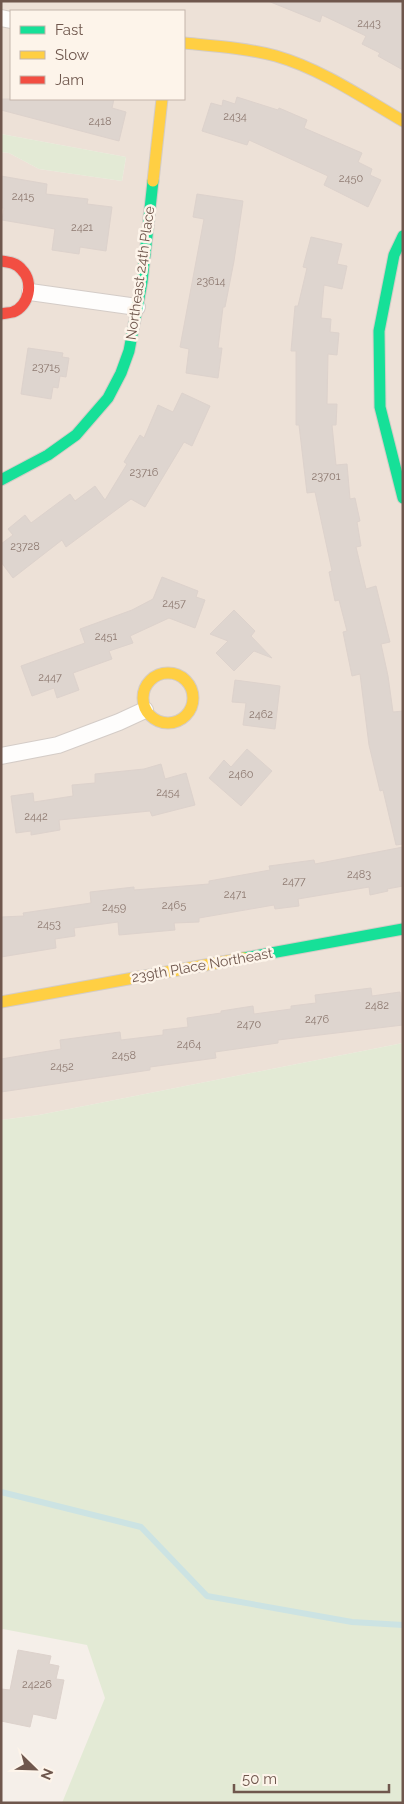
<svg xmlns="http://www.w3.org/2000/svg" width="404" height="1804" font-family="Raleway,sans-serif">
<style>
.residential{fill:#ede1d7;fill-rule:evenodd}
.green{fill:#e3ead5}
.lines{fill:none;stroke-linecap:round;stroke-linejoin:round}
.stream{stroke:#cce3e3;stroke-width:6}
.building{fill:#ded5cf;stroke:#ddd2cc}
.street-casing{stroke:#d4ccc7;stroke-width:18}
.fast-casing{stroke:#d4ccc6;stroke-width:13}
.slow-casing{stroke:#d4ccc6;stroke-width:13}
.jam-casing{stroke:#d4ccc6;stroke-width:13}
.path{stroke:#d6cfca;stroke-width:3;stroke-dasharray:1 4;stroke-linecap:butt}
.street{stroke:#fefdfc;stroke-width:16}
.fast{stroke:#16e098;stroke-width:11}
.slow{stroke:#ffcf43;stroke-width:11}
.jam{stroke:#f24e42;stroke-width:11}
.labels{text-anchor:middle;stroke-width:5;stroke-linejoin:round;paint-order:stroke}
.number-label{font-size:11px;fill:#8d7970}
.street-label{font-size:14px;fill:#6f574d;stroke:#fdf4ea}
</style>
<rect width="100%" height="100%" fill="#f5efe9"/>
<path class="residential" d="M1 1H403V1043L39 1115 1 1120V152L9 153 39 169 122 181 126 157 1 134ZM11 11H184V99H11Z"/>
<g class="green">
<polygon points="1,134 126,157 122,181 39,169 9,153 1,152"/>
<polygon points="403,1043 403,1803 62,1803 105,1698 87,1645 3,1629 1,1630 1,1120 39,1115"/>
</g>
<g class="lines">
<polyline class="stream" points="1,1492 141,1527 207,1596 352,1622 403,1625"/>
</g>
<g class="building">
<polygon points="268,1 403,1 403,70 378,56 380,53 362,44 366,36 322,15 320,22"/>
<polygon points="237,97 278,110 279,108 307,120 304,128 362,153 358,162 372,169 370,175 381,180 368,207 324,185 328,176 249,140 247,145 202,131 211,103 222,106 223,100 235,104"/>
<polygon points="1,99 114,99 112,108 126,112 119,141 1,110"/>
<polygon points="1,176 47,184 46,194 88,199 87,204 112,207 106,251 80,247 79,254 52,250 55,229 2,220 4,208 1,208"/>
<polygon points="197,194 243,201 234,261 225,307 223,307 218,348 222,348 218,378 186,373 189,349 180,347 204,219 193,217"/>
<polygon points="311,237 342,244 337,264 347,266 342,289 324,285 321,318 331,319 330,332 339,333 337,355 328,354 327,404 337,404 336,425 332,425 336,465 347,464 350,499 355,498 360,521 357,522 361,546 356,547 366,589 376,586 390,642 381,644 388,676 393,712 403,711 403,844 396,845 383,790 380,791 369,745 360,674 352,676 343,632 347,631 339,600 335,601 329,572 332,571 315,492 307,493 299,425 296,425 296,351 291,351 295,306 298,306 307,268 303,267"/>
<polygon points="28,348 63,353 62,357 69,358 66,377 60,376 58,388 53,387 51,399 21,394"/>
<polygon points="182,393 210,406 192,446 184,442 145,507 131,499 66,547 62,540 13,578 1,562 1,544 13,535 8,529 25,515 31,523 70,494 75,501 95,486 105,500 127,464 124,462 140,435 144,438 158,405 173,412"/>
<polygon points="162,577 198,591 196,597 205,600 195,628 169,618 130,636 133,643 109,651 112,659 73,673 79,690 57,698 54,688 32,696 21,666 85,643 80,629 132,610 153,599"/>
<polygon points="234,610 255,631 251,636 272,658 254,651 234,671 216,653 228,641 210,634"/>
<polygon points="235,680 280,686 275,729 243,725 246,703 232,702"/>
<polygon points="247,749 272,771 241,806 209,778 224,760 231,767"/>
<polygon points="161,764 165,779 186,773 195,805 152,816 150,811 59,820 60,830 31,835 31,831 16,833 11,796 33,793 34,802 73,796 72,785 95,783 95,774 144,769"/>
<polygon points="403,847 403,886 387,889 388,891 370,895 369,887 298,899 299,906 275,909 274,905 199,918 199,922 174,923 175,930 119,935 118,922 74,928 75,936 55,939 56,948 1,957 1,917 24,916 23,913 91,903 90,892 134,887 134,890 209,884 209,881 270,870 269,866 314,860 315,864"/>
<polygon points="371,988 372,996 400,992 403,1025 278,1040 278,1043 215,1052 216,1058 150,1067 150,1070 1,1092 1,1059 61,1049 60,1040 120,1032 121,1040 163,1035 163,1030 188,1027 187,1018 221,1013 221,1011 253,1006 254,1014 291,1009 291,1006 316,1003 315,995"/>
<polygon points="18,1650 51,1656 49,1664 59,1666 56,1679 64,1680 56,1719 33,1714 30,1727 1,1721 1,1689 10,1690"/>
</g>
<g class="lines">
<defs>
<g id="street">
<polyline points="1,18 11,20"/>
<polyline points="30,292 137,307"/>
<polyline points="1,756 58,745 119,722 145,710"/>
</g>
<g id="fast">
<polyline points="403,236 394,255 379,331 380,407 403,498"/>
<polyline points="1,480 48,455 76,435 108,398 121,373 129,351 142,282 153,181"/>
<polyline points="244,958 403,929"/>
</g>
<g id="slow">
<path d="M184 43C215 46 246 48 276 56 321 69 362 97 403 121"/>
<polyline points="153,181 162,99"/>
<circle cx="168" cy="698" r="25"/>
<polyline points="1,1002 244,958"/>
</g>
<path id="jam" d="M1 261C9 262 17 263 22 270 34 282 29 306 13 312 9 313 5 313 1 314"/>
</defs>
<use href="#street" class="street-casing"/>
<use href="#fast" class="fast-casing"/>
<use href="#slow" class="slow-casing"/>
<use href="#jam" class="jam-casing"/>
<polyline class="path" points="184,77 188,78"/>
<use href="#street" class="street"/>
<use href="#fast" class="fast"/>
<use href="#slow" class="slow"/>
<use href="#jam" class="jam"/>
</g>
<g class="labels">
<g class="number-label">
<text x="369" y="27">2443</text>
<text x="235" y="120">2434</text>
<text x="100" y="125">2418</text>
<text x="351" y="182">2450</text>
<text x="23" y="200">2415</text>
<text x="82" y="231">2421</text>
<text x="211" y="285">23614</text>
<text x="46" y="371">23715</text>
<text x="144" y="476">23716</text>
<text x="326" y="480">23701</text>
<text x="25" y="550">23728</text>
<text x="174" y="607">2457</text>
<text x="106" y="640">2451</text>
<text x="50" y="681">2447</text>
<text x="261" y="718">2462</text>
<text x="241" y="778">2460</text>
<text x="168" y="796">2454</text>
<text x="36" y="820">2442</text>
<text x="359" y="878">2483</text>
<text x="294" y="885">2477</text>
<text x="235" y="898">2471</text>
<text x="174" y="909">2465</text>
<text x="114" y="911">2459</text>
<text x="49" y="928">2453</text>
<text x="377" y="1009">2482</text>
<text x="317" y="1023">2476</text>
<text x="249" y="1028">2470</text>
<text x="189" y="1048">2464</text>
<text x="124" y="1059">2458</text>
<text x="62" y="1070">2452</text>
<text x="37" y="1688">24226</text>
</g>
<g class="street-label">
<text transform="translate(140 273) rotate(-82)" y="5">Northeast 24th Place</text>
<text transform="translate(202 965) rotate(-10)" y="5">239th Place Northeast</text>
</g>
</g>
<rect width="404" height="1804" fill="none" stroke="#6f574d" stroke-width="5"/>
<rect x="10" y="10" width="175" height="90" fill="#fdf4ea" stroke="#c4b5ab"/>
<rect x="20" y="26" width="25" height="8" fill="#16e098" stroke="#c4b5ab"/>
<text x="55" y="35" font-size="15" fill="#6f574d">Fast</text>
<rect x="20" y="51" width="25" height="8" fill="#ffcf43" stroke="#c4b5ab"/>
<text x="55" y="60" font-size="15" fill="#6f574d">Slow</text>
<rect x="20" y="76" width="25" height="8" fill="#f24e42" stroke="#c4b5ab"/>
<text x="55" y="85" font-size="15" fill="#6f574d">Jam</text>
<g transform="translate(35 1769) rotate(113)" stroke="#fdf4ea" stroke-width="4" paint-order="stroke">
<path d="M0-4L9 19L0 12L-9 19Z" fill="#6f574d"/>
<text y="-8" font-size="14" font-weight="bold" text-anchor="middle" fill="#6f574d">N</text>
</g>
<path d="M234 1784v8h155v-8" fill="none" stroke="#6f574d" stroke-width="2.5"/>
<text x="242" y="1784" font-size="15" fill="#6f574d" stroke="#fdf4ea" stroke-width="4" paint-order="stroke">50 m</text>
</svg>
